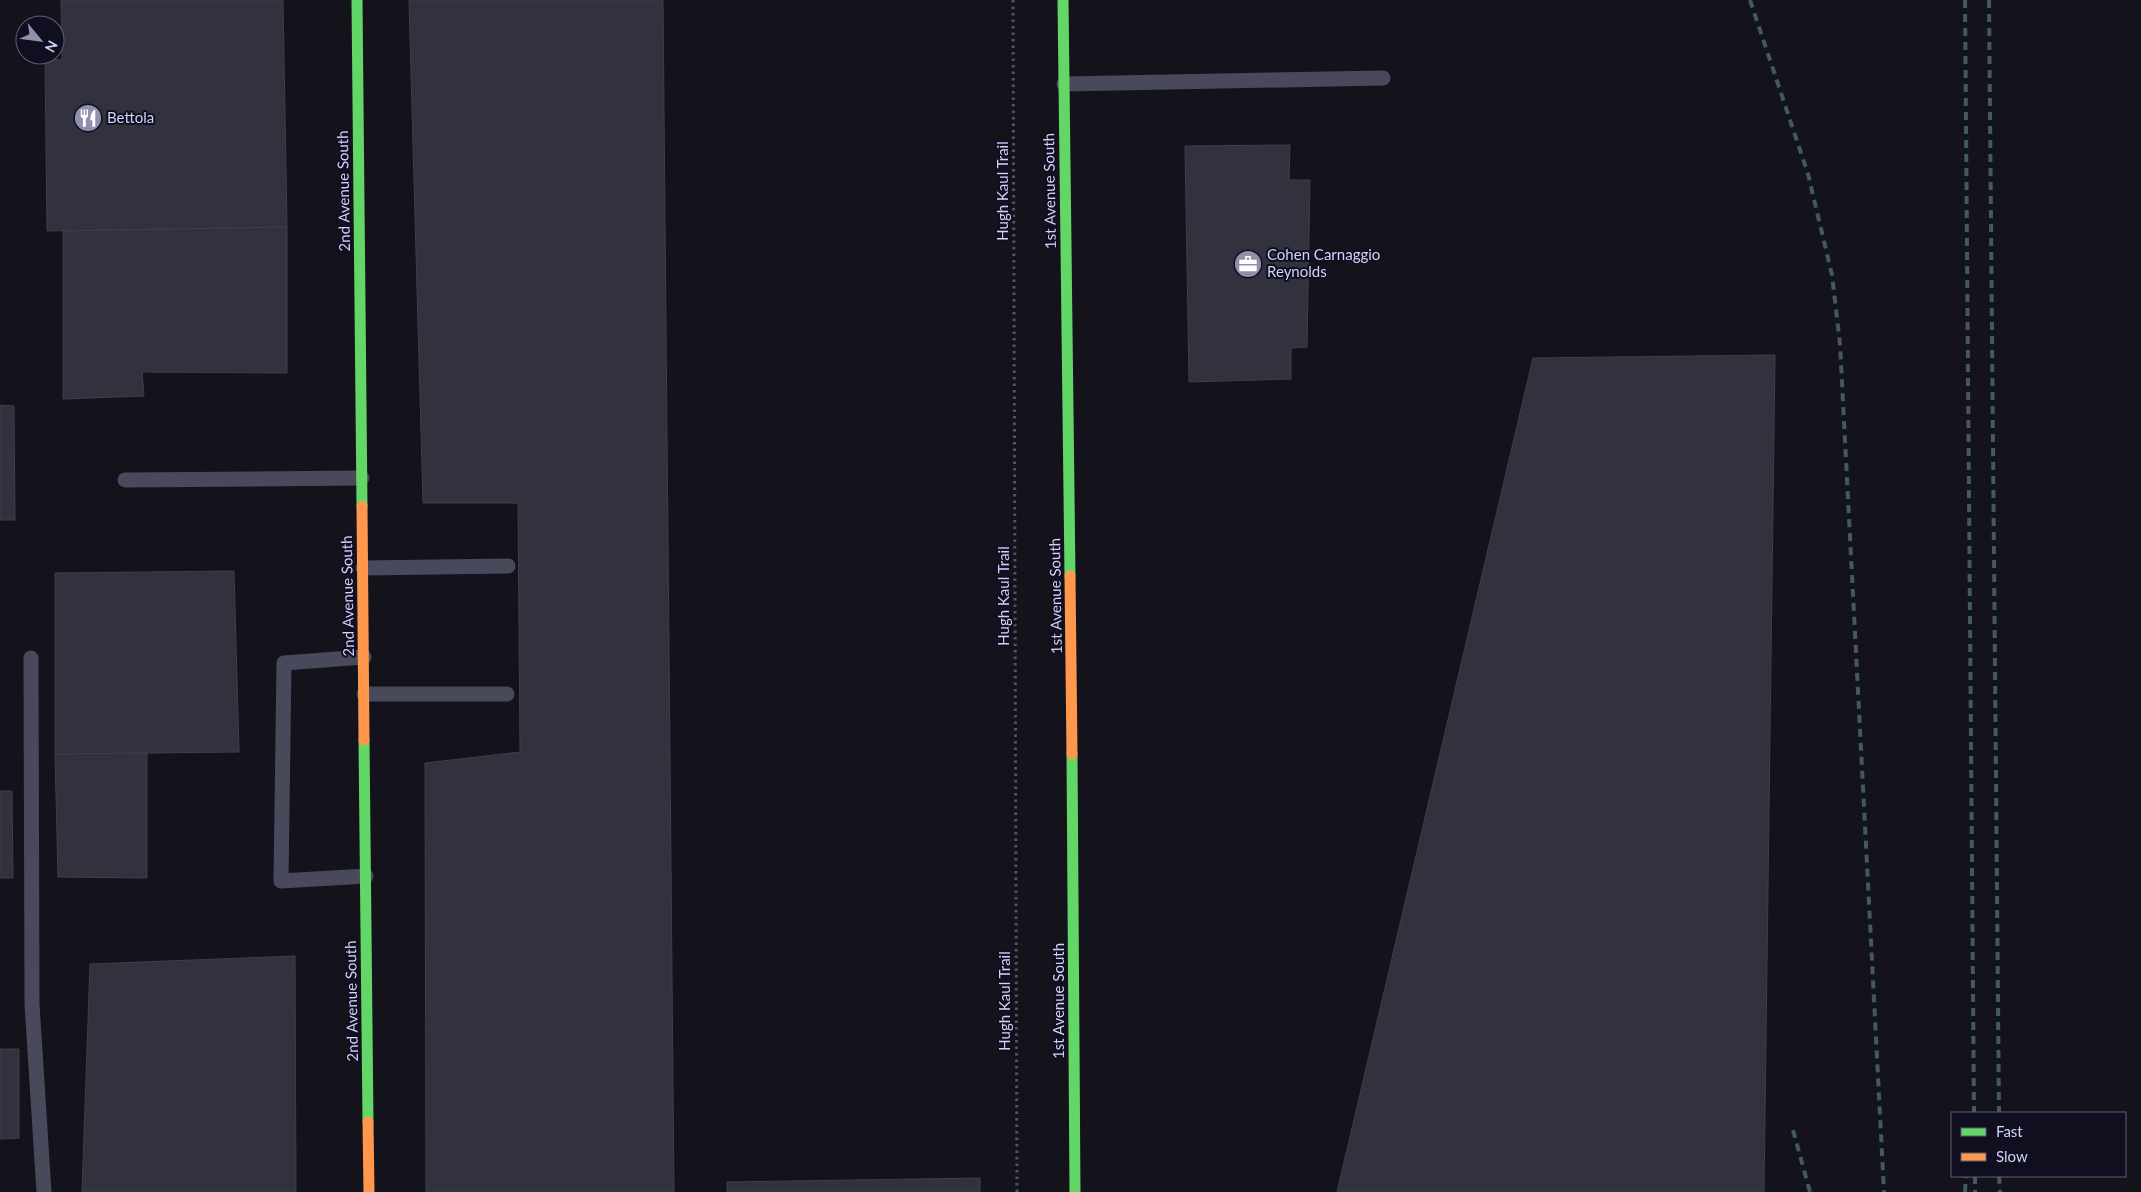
<svg xmlns="http://www.w3.org/2000/svg" width="2141" height="1192" font-family="Lato,sans-serif">
<style>
.building{fill:#32313e;stroke:#3f3e4f}
.lines{fill:none;stroke-linecap:round;stroke-linejoin:round}
.path{stroke:#4a5862;stroke-width:3;stroke-dasharray:2.5 4;stroke-linecap:butt}
.lane{stroke:#49495c;stroke-width:15}
.fast{stroke:#63d668;stroke-width:11}
.slow{stroke:#ff974d;stroke-width:11}
.rail{stroke:#425863;stroke-width:4;stroke-dasharray:8 6;stroke-linecap:butt}
.labels{text-anchor:middle;stroke-width:4;stroke-linejoin:round;paint-order:stroke}
.poi-label{font-size:15px;fill:#d2d2fb;stroke:#100f20;text-anchor:start}
.street-label{font-size:15px;fill:#d2d2fb;stroke:#100f20}
</style>
<rect width="100%" height="100%" fill="#14131c"/>
<g class="building">
<polygon points="61,0 283,0 287,227 47,231 45,59 62,60"/>
<polygon points="409,0 663,0 674,1192 426,1192 425,763 520,752 518,503 423,503"/>
<polygon points="1290,145 1289,180 1310,180 1307,347 1291,348 1291,379 1189,382 1185,146"/>
<polygon points="287,227 287,373 142,372 144,396 63,399 63,231"/>
<polygon points="1775,355 1764,1192 1337,1192 1533,358"/>
<polygon points="0,405 14,406 15,520 0,520"/>
<polygon points="234,571 239,752 55,754 55,573"/>
<polygon points="147,753 147,878 58,877 55,754"/>
<polygon points="0,791 12,791 13,878 0,878"/>
<polygon points="295,956 296,1192 82,1192 90,964"/>
<polygon points="0,1049 19,1049 19,1138 0,1139"/>
<polygon points="980,1178 980,1192 727,1192 727,1182"/>
</g>
<g class="lines">
<polyline class="path" points="1013,0 1017,1192"/>
<g class="lane">
<polyline points="1064,84 1383,78"/>
<polyline points="125,480 362,478"/>
<polyline points="363,568 508,566"/>
<polyline points="364,657 284,663 281,881 366,876"/>
<polyline points="31,658 32,1004 44,1192"/>
<polyline points="364,694 507,694"/>
</g>
<g class="fast">
<polyline points="357,0 362,506"/>
<polyline points="1063,0 1070,576"/>
<polyline points="364,740 368,1122"/>
<polyline points="1072,754 1075,1192"/>
</g>
<g class="slow">
<polyline points="362,506 364,740"/>
<polyline points="1070,576 1072,754"/>
<polyline points="368,1122 369,1192"/>
</g>
<g class="rail">
<polyline points="1750,0 1808,174 1832,275 1840,344 1884,1192"/>
<polyline points="1965,0 1974,1113"/>
<polyline points="1989,0 1999,1113"/>
<polyline points="1793,1130 1810,1192"/>
<polyline points="1975,1176 1975,1192"/>
<polyline points="1999,1176 2000,1192"/>
<polyline points="1965,1192 1966,1176"/>
</g>
</g>
<defs>
<symbol id="restaurant-disc" viewBox="-11 -11 22 22"><circle r="9.5" fill="#908fad" stroke="#100f20"/><path d="M-5-6h1v4h1v-4h1v4h1v-4h1v5L-1.5 .5V6h-2V.5L-5-1ZM5-6V6H3V1.5H1.5Q1.5-4 5-6Z" fill="#fff"/></symbol>
<symbol id="office-disc" viewBox="-11 -11 22 22"><circle r="9.5" fill="#908fad" stroke="#100f20"/><path d="M-6-3h4V-5.5h4V-3h4V5H-6ZM-1-4.5V-3h2v-1.5ZM-6 0V1H6V0Z" fill="#fff"/></symbol>
</defs>
<g fill-rule="evenodd">
<use href="#restaurant-disc" x="72" y="102" width="32" height="32"/>
<use href="#office-disc" x="1232" y="248" width="32" height="32"/>
</g>
<g class="labels">
<g class="poi-label">
<text x="107" y="123">Bettola</text>
<text x="1267" y="260">Cohen Carnaggio<tspan x="1267" dy="17">Reynolds</tspan></text>
</g>
<g class="street-label">
<text transform="translate(344 191) rotate(-91)" y="5">2nd Avenue South</text>
<text transform="translate(1003 191) rotate(-90)" y="5">Hugh Kaul Trail</text>
<text transform="translate(1050 191) rotate(-91)" y="5">1st Avenue South</text>
<text transform="translate(348 596) rotate(-91)" y="5">2nd Avenue South</text>
<text transform="translate(1004 596) rotate(-90)" y="5">Hugh Kaul Trail</text>
<text transform="translate(1056 596) rotate(-91)" y="5">1st Avenue South</text>
<text transform="translate(352 1001) rotate(-91)" y="5">2nd Avenue South</text>
<text transform="translate(1005 1001) rotate(-90)" y="5">Hugh Kaul Trail</text>
<text transform="translate(1059 1001) rotate(-90)" y="5">1st Avenue South</text>
</g>
</g>
<rect x="1951" y="1112" width="175" height="65" fill="#100f20" stroke="#5e5d78"/>
<rect x="1961" y="1128" width="25" height="8" fill="#63d668" stroke="#5e5d78"/>
<text x="1996" y="1137" font-size="15" fill="#d2d2fb">Fast</text>
<rect x="1961" y="1153" width="25" height="8" fill="#ff974d" stroke="#5e5d78"/>
<text x="1996" y="1162" font-size="15" fill="#d2d2fb">Slow</text>
<g transform="translate(40 40) rotate(119)"><circle r="24" fill="#100f20" stroke="#5e5d78"/>
<path d="M0-4L9 19L0 12L-9 19Z" fill="#908fad"/>
<text y="-8" font-size="14" font-weight="bold" text-anchor="middle" fill="#d2d2fb">N</text>
</g>
</svg>
